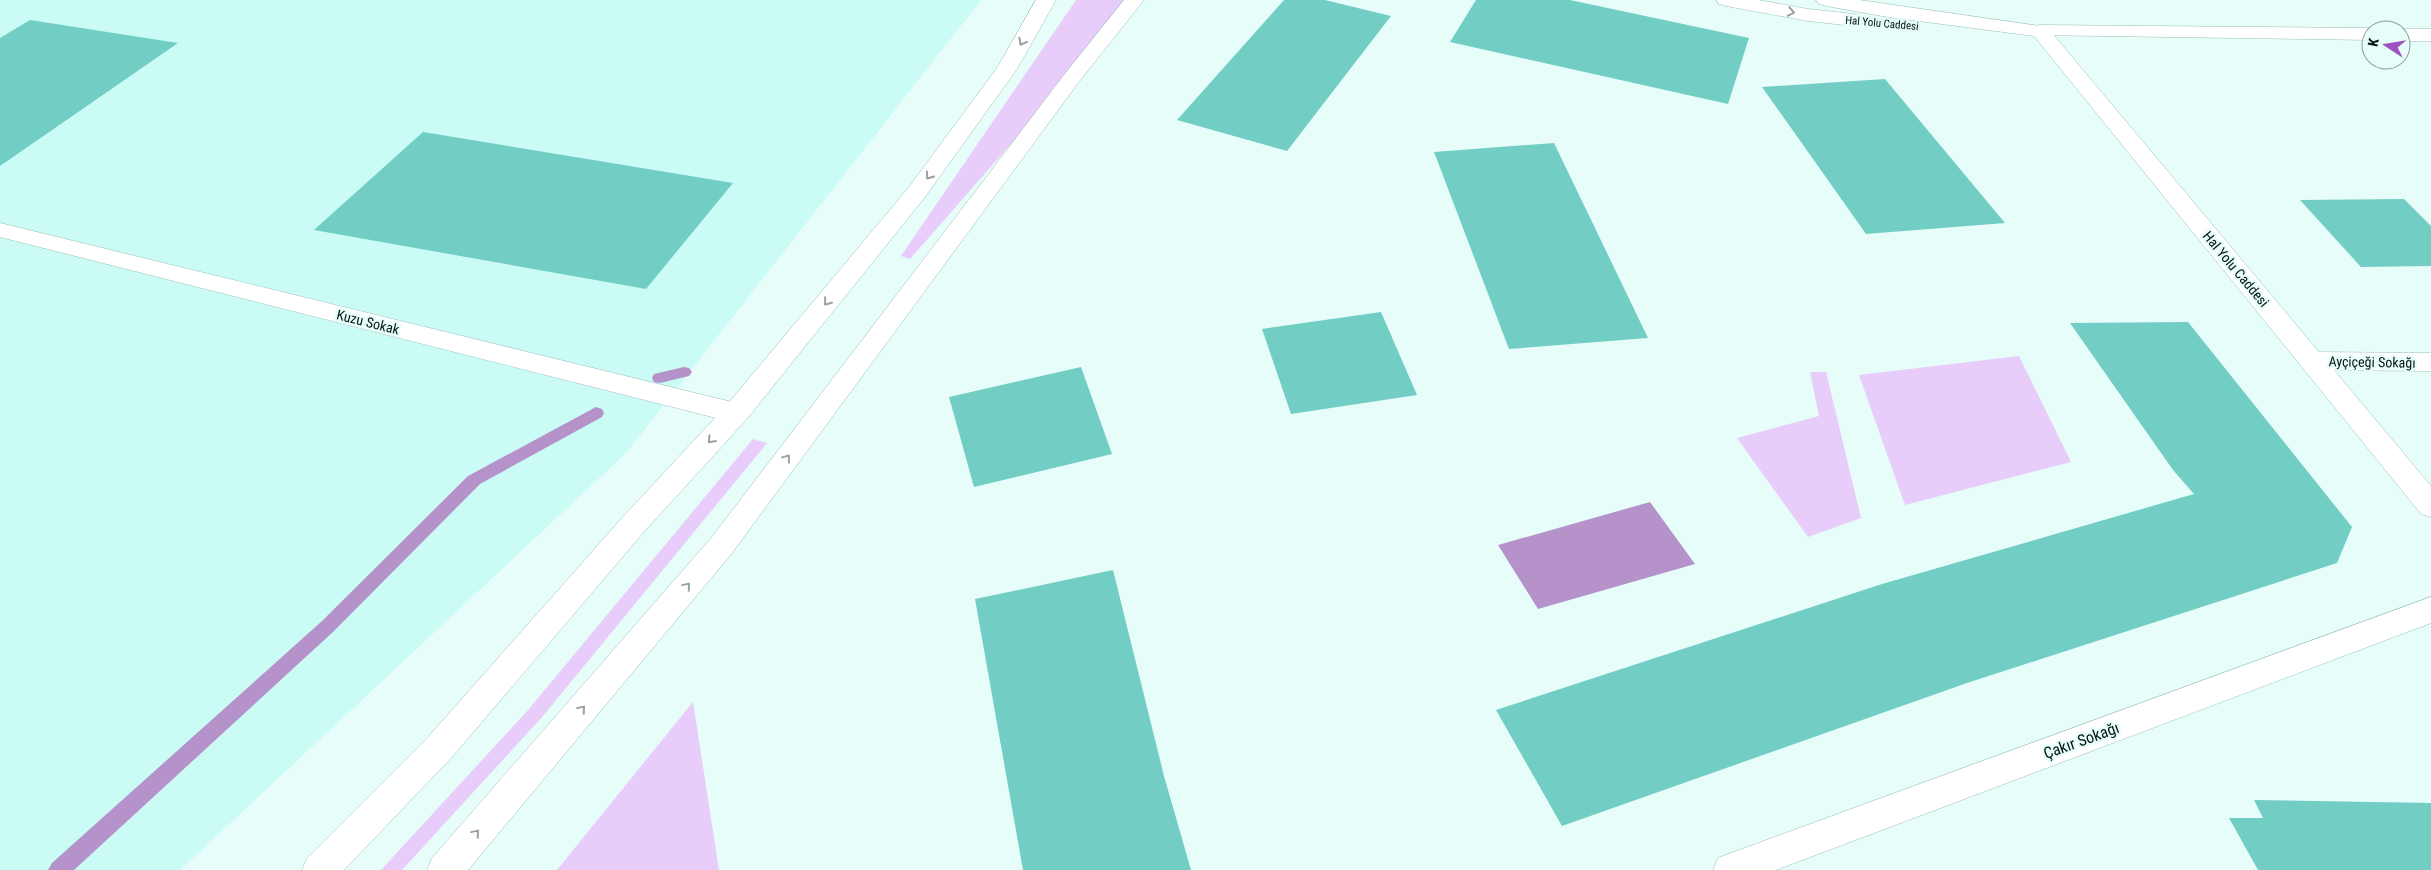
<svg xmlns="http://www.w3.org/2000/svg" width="2431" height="870" font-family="'Roboto Condensed',sans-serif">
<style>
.built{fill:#cafbf5}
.green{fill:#e8ccf9}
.water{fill:#b592ca}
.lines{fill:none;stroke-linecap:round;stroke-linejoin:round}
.stream{fill:#b592ca;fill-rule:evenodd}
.building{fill:#72cec5}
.lane-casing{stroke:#98beb9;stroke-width:1}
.street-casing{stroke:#98beb9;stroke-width:1}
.secondary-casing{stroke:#98beb9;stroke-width:1}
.lane{fill:#fff;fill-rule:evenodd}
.street{fill:#fff;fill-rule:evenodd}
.secondary{fill:#fff;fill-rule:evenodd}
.oneway{stroke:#9ba1a1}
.labels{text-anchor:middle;stroke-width:5;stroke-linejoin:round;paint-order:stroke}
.far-street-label{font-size:11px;fill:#061413;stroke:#e6fdfa}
.street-label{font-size:14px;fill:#061413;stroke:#e6fdfa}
.near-street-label{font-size:16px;fill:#061413;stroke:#e6fdfa}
</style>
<rect width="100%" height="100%" fill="#e6fdfa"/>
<polygon class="built" points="0,0 981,0 626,453 180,870 0,870"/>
<g class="green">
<polygon points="1076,0 1137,0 910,259 901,256"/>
<polygon points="2019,356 2071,462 1905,505 1859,375"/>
<polygon points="1810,372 1826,372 1861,518 1808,537 1737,438 1819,416"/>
<polygon points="753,439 767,443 543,716 402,870 381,870 529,709"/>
<polygon points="693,702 719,870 557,870"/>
</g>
<polygon class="water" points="1650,502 1695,564 1538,609 1498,545"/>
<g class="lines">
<g class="stream">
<polygon points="684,367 689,368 692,372 689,376 660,383 654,382 652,378 654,374"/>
<polygon points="596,407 602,409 604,413 602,417 480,484 334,631 74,870 48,870 52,863 322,621 468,476"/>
</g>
</g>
<g class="building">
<polygon points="1284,0 1325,0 1391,16 1287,151 1177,120"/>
<polygon points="1476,0 1570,0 1749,38 1728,104 1450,42"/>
<polygon points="30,20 178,43 0,166 0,38"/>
<polygon points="1885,79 2005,223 1866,234 1762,87"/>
<polygon points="423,132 733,183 646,289 314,230"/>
<polygon points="1554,143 1648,338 1509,349 1434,152"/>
<polygon points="2404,199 2431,226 2431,266 2361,267 2300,200"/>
<polygon points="1381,312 1417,395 1291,414 1262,329"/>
<polygon points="2188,322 2352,527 2337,563 1967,683 1562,826 1496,710 1882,584 2194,494 2173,470 2070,323"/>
<polygon points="1081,367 1112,454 974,487 949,397"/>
<polygon points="1113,570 1164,776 1191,870 1023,870 975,599"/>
<polygon points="2254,800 2431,803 2431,870 2258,870 2229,818 2263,818"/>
</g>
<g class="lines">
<defs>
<polygon id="lane" points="0,223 736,403 746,406 750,413 746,420 736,423 0,237"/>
<g id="street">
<polygon points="2040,25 2371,28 2378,30 2371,30 2371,40 2033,35 2030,31 2033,27"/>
<polygon points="2401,29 2431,29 2431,41 2401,41 2401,30 2397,30"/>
<polygon points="2312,352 2431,353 2431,371 2312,370 2303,367 2299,361 2303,355"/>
<polygon points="2431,597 2431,623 1776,870 1713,870 1718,858 1731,853"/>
</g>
<g id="secondary">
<polygon points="1036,0 1056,0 1017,69 925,197 746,420 642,534 453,756 344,870 302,870 307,858 429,736 622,518 726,406 909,187 997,68"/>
<polygon points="1124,0 1144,0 1078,83 732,553 468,870 427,870 432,858 712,537 1064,75"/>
<polygon points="1716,0 1758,0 1808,9 1854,14 1861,16 1864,20 1861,24 1854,26 1808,21 1726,6 1719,4"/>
<polygon points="1816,0 1859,0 2047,27 2431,486 2431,517 2421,514 2034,36 1888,17 1826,6 1819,4"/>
</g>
</defs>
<use href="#lane" class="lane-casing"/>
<use href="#street" class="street-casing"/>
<use href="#secondary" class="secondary-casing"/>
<use href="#lane" class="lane"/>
<use href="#street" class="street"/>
<use href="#secondary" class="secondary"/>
</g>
<defs><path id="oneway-chevron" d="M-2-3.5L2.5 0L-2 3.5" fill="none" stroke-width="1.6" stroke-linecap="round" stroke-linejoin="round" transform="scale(1.25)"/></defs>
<g class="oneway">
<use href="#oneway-chevron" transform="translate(1791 12) rotate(11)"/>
<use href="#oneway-chevron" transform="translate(1022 42) rotate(119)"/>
<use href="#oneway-chevron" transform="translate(929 176) rotate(126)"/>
<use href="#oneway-chevron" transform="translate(827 302) rotate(129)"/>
<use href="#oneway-chevron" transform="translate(711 440) rotate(132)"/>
<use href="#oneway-chevron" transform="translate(787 458) rotate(-53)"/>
<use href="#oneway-chevron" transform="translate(687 586) rotate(-50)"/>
<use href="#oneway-chevron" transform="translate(582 709) rotate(-50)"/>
<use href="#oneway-chevron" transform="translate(476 833) rotate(-50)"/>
</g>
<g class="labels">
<g class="far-street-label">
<text transform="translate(1882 23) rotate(5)" y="4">Hal Yolu Caddesi</text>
</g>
<g class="street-label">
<text transform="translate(2236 269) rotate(50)" y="5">Hal Yolu Caddesi</text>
<text transform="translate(368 322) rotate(14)" y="5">Kuzu Sokak</text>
<text transform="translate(2372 362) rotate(1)" y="5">Ayçiçeği Sokağı</text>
</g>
<g class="near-street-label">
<text transform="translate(2081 740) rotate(-20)" y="6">Çakır Sokağı</text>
</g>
</g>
<g transform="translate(2386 45) rotate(282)"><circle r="24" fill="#e6fdfa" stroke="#8ca09e"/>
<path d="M0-4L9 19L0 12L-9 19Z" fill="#9d51c3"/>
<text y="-8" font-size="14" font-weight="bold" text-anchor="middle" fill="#061413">K</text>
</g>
</svg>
